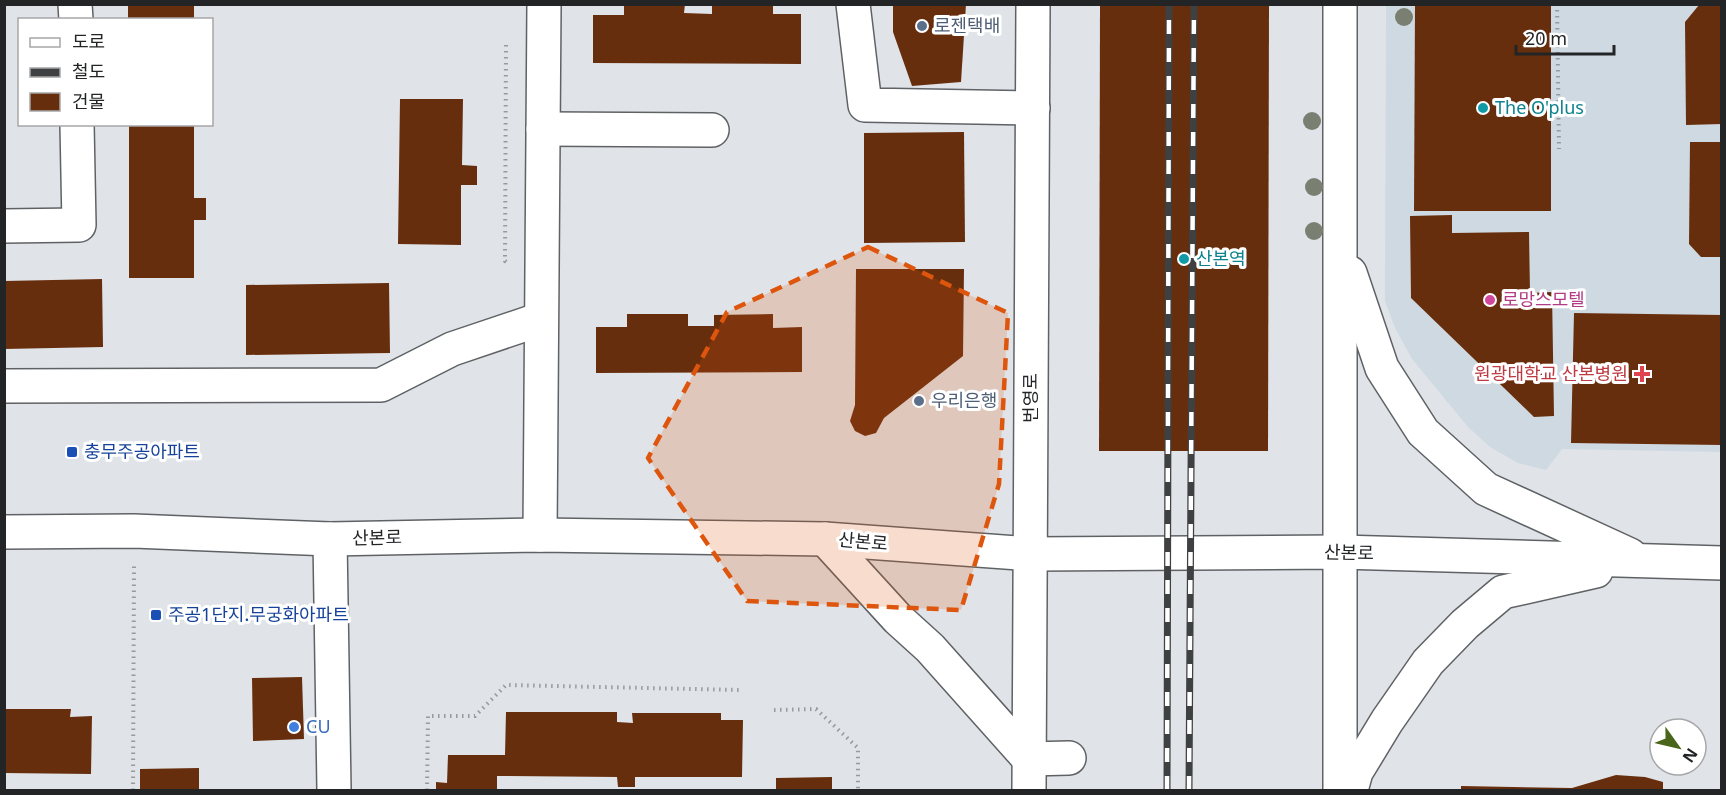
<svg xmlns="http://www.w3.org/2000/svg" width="1726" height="795" font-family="'Noto Sans','Noto Sans KR',sans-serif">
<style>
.built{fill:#cfd9e2}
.building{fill:#672e0d}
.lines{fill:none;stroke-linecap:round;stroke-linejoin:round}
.minor-casing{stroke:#5f6265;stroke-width:36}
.path{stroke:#97999d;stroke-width:4;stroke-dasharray:1.5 4.5;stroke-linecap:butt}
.minor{stroke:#fff;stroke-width:33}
.rail-casing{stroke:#3f4042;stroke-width:7}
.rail{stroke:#fff;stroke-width:4.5;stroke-dasharray:14;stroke-linecap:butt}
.tree{fill:#7a8071}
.marked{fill:#de560d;fill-opacity:0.2;stroke:#de560d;stroke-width:4.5;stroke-dasharray:12 8;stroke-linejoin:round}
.service-dot{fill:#5c6f8a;stroke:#fff;stroke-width:2}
.culture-dot{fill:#0f9aa8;stroke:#fff;stroke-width:2}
.hotel-dot{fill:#d1479c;stroke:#fff;stroke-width:2}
.health-dot{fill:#e0444e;stroke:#fff;stroke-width:2}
.transit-dot{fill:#1a4fb4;stroke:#fff;stroke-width:2}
.shop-dot{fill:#3f7fe0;stroke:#fff;stroke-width:2}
.labels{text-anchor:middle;stroke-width:6;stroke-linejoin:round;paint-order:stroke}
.service-label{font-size:18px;fill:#4e5e75;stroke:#fff;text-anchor:start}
.culture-label{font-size:18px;fill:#0d838f;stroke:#fff;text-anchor:start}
.hotel-label{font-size:18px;fill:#b23c85;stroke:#fff;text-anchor:start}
.health-label{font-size:18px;fill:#be3a42;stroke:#fff;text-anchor:end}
.street-label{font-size:18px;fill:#232426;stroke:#fff}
.transit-label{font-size:18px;fill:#164399;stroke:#fff;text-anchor:start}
.shop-label{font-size:18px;fill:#366cbe;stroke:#fff;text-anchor:start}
</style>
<rect width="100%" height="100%" fill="#e0e4e8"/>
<polygon class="built" points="1386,5 1721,5 1721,452 1562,449 1546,470 1518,463 1490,447 1468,427 1412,359 1395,328 1385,301"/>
<g class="building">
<rect x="128" y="4" width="66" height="16"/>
<polygon points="624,4 685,4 684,13 712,14 712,4 773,4 773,14 801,14 801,64 593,63 593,15 624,15"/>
<polygon points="893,4 966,4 961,82 912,86 893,32"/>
<polygon points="1100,4 1269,4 1268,451 1099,451"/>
<polygon points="1415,4 1551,4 1551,211 1414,211"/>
<polygon points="1699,5 1722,5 1722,124 1686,125 1685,22"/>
<polygon points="400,99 463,99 462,165 477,166 477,185 461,185 461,245 398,244"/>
<polygon points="129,124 194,124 194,198 206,198 206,220 194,220 194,278 129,278"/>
<polygon points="964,132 965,242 864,243 864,133"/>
<polygon points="1690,142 1722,142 1722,257 1701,257 1689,244"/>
<polygon points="1452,215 1452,233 1529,232 1530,293 1552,292 1554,416 1534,417 1411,298 1410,216"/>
<polygon points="856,269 964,269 963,356 884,418 876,433 865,436 855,431 850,421 855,405"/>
<polygon points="102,279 103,347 4,349 4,281"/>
<polygon points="389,283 390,353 246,355 246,285"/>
<polygon points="1574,313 1722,315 1722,445 1571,443"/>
<polygon points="627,314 688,314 688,326 714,326 714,315 773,314 773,328 802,327 802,372 596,373 596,327 627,327"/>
<polygon points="302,677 304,739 253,741 252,678"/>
<polygon points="4,709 71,709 70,717 92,716 91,774 4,773"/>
<polygon points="506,712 617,712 617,722 633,723 632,713 721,713 721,720 743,720 742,777 635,777 635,787 618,787 617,777 497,776 497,790 436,790 436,782 447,783 448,755 505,755"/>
<polygon points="199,768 199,790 140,790 140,769"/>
<polygon points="1616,775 1645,777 1663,782 1663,790 1461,790 1461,786 1572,788"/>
<polygon points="832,777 832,790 776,790 776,778"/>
</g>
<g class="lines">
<defs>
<g id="minor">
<polyline points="75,4 76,20"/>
<polyline points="853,4 865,105 1033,108"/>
<polyline points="1340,4 1340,790"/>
<polyline points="543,129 712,130"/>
<polyline points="4,226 79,225 77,124"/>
<polyline points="1350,273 1382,368 1423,432 1486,489 1630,555"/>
<polyline points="4,386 381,385 452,349 541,319"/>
<polyline points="4,532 134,531 330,539 540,535 825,539 1032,554 1341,552 1722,563"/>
<polyline points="540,535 544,4"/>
<polyline points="330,539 334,790"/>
<polyline points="825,539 898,619 930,648 1029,759 1069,758"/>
<polyline points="1029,790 1033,4"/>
<polyline points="1351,790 1356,772 1387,721 1428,662 1465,624 1503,592 1596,571"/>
</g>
</defs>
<use href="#minor" class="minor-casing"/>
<g class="path">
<polyline points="1557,4 1559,149"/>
<polyline points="506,45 505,261 508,263"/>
<polyline points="774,710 816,709 858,748 858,790"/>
<polyline points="133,790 134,563"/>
<polyline points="427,790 428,716 475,716 506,685 741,690"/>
</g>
<use href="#minor" class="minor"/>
<defs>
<g id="rail">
<polyline points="1167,790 1169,4"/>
<polyline points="1189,790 1194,4"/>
</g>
</defs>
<use href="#rail" class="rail-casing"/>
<use href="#rail" class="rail"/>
</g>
<g class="tree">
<circle cx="1404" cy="17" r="9"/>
<circle cx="1312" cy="121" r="9"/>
<circle cx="1314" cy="187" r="9"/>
<circle cx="1314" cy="231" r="9"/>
</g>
<path class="marked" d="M868 247 1008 313 999 484 961 610 747 601 648 458 727 312Z"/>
<g class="service-dot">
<circle cx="922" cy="26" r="6"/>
<circle cx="919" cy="401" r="6"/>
</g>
<g class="culture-dot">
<circle cx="1483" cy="108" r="6"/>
<circle cx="1184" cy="259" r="6"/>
</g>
<circle class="hotel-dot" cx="1490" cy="300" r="6"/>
<path class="health-dot" d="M1639 365h6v6h6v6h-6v6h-6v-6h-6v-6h6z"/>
<g class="transit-dot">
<rect x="66" y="446" width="12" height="12" rx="3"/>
<rect x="150" y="609" width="12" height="12" rx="3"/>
</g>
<circle class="shop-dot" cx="294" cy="727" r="6"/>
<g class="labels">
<g class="service-label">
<text x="934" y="32">로젠택배</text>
<text x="931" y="407">우리은행</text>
</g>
<g class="culture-label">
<text x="1495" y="114">The O'plus</text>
<text x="1196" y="265">산본역</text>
</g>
<g class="hotel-label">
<text x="1502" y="306">로망스모텔</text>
</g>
<g class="health-label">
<text x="1628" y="380">원광대학교 산본병원</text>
</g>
<g class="street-label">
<text transform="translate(1031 398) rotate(-90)" y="6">번영로</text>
<text transform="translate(377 538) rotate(-1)" y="6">산본로</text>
<text transform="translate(863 542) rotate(5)" y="6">산본로</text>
<text transform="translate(1349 553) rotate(1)" y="6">산본로</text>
</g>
<g class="transit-label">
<text x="84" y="458">충무주공아파트</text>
<text x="168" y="621">주공1단지.무궁화아파트</text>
</g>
<g class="shop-label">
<text x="306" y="733">CU</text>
</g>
</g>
<rect width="1726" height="795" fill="none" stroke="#232426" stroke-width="12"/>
<rect x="18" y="18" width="195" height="108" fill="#ffffff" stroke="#a7a7a8" stroke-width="1.5"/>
<rect x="30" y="38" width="30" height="9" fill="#ffffff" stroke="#a7a7a8" stroke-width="1.5"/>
<text x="72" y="48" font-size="18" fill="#232426">도로</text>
<rect x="30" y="68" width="30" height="9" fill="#3f4042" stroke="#a7a7a8" stroke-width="1.5"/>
<text x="72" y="78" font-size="18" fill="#232426">철도</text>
<rect x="30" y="93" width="30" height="18" fill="#672e0d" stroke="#a7a7a8" stroke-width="1.5"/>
<text x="72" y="108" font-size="18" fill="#232426">건물</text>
<g transform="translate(1678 747) rotate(124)"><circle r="28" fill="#ffffff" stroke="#a7a7a8" stroke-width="1.5"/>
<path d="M0-4.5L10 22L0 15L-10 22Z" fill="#486519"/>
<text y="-9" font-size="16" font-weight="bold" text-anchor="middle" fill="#232426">N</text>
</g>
<path d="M1516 45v9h98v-9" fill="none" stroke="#232426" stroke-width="3"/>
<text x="1525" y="45" font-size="18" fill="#232426" stroke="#ffffff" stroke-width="4.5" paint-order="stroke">20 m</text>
</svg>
